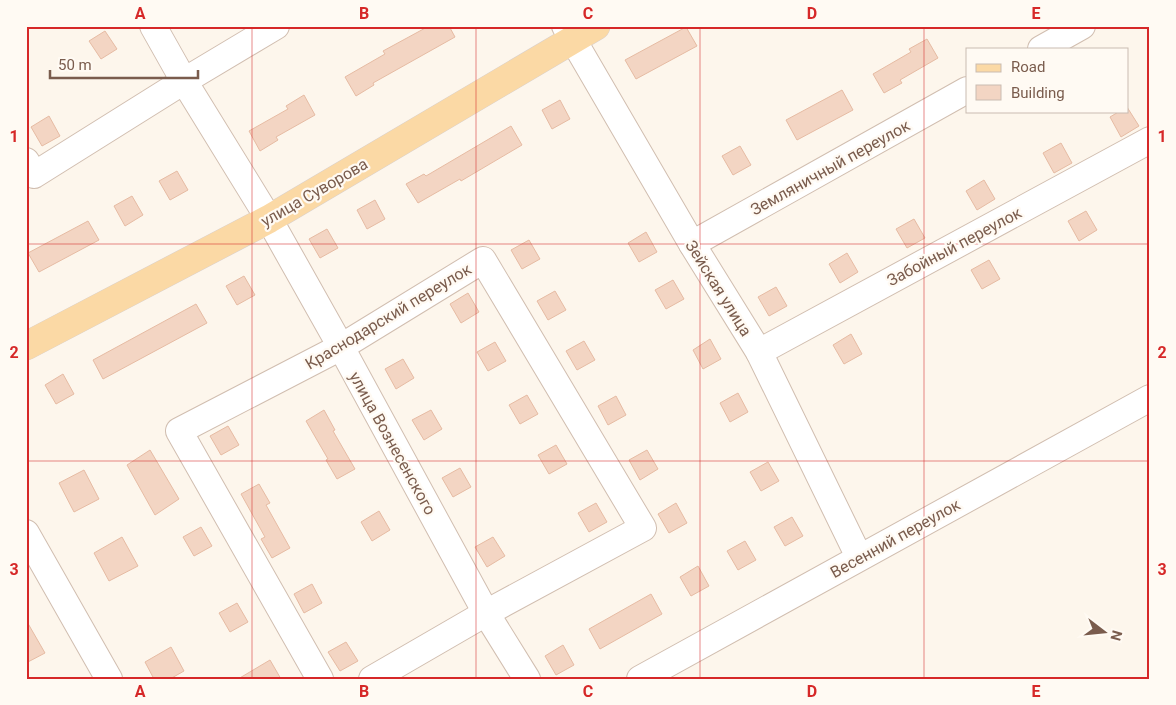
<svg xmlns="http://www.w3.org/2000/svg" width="1176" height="705" font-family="Roboto,sans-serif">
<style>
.building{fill:#f3d5c3;stroke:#e6bba3}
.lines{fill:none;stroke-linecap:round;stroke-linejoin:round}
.minor-casing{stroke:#d1beb0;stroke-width:28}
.major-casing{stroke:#dad1cd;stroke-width:29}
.minor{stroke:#fff;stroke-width:26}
.major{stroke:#fbd9a5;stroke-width:28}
.grid{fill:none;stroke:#d62828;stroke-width:1;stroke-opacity:0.55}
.labels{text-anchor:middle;stroke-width:4.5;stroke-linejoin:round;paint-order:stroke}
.street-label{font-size:16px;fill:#7a5c4d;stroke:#fffaf3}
.neatline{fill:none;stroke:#d62828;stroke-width:2}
.grid-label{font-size:16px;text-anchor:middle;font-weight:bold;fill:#d62828}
</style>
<rect width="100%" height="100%" fill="#fdf6ec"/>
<g class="building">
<polygon points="429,26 449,26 455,37 373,83 374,85 356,96 345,77 385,54 383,51"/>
<polygon points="686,27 697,46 636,79 625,60"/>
<polygon points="105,31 117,49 101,59 89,41"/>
<polygon points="927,39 938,58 900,80 902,83 884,93 873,74 911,52 909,49"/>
<polygon points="842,90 853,110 797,140 786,120"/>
<polygon points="304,95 315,115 276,137 278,140 260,151 249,131 288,109 286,106"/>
<polygon points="560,100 570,119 552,129 542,110"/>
<polygon points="1127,107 1139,126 1121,137 1110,117 1120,111 1127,111"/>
<polygon points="49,116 60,136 42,146 31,127"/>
<polygon points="511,126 522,145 461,181 460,179 418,203 406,184 424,174 426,176"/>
<polygon points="1061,143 1072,163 1054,173 1043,153"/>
<polygon points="740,146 751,165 733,175 722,156"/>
<polygon points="177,171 188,190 170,200 159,181"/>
<polygon points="984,180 995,199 977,210 966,191"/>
<polygon points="132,196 143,215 125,226 114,206"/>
<polygon points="375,200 385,219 367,229 357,210"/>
<polygon points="1086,211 1097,230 1079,241 1068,221"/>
<polygon points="914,219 925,238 907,248 896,229"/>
<polygon points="88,221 99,240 39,272 28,253"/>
<polygon points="327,229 338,248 320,258 309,239"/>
<polygon points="646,232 657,252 639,262 628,243"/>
<polygon points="529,240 540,259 522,269 511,250"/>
<polygon points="847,253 858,272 840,283 829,264"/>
<polygon points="989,260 1000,279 982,289 971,270"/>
<polygon points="244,276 255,295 237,305 226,286"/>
<polygon points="673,280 684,299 666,309 655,290"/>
<polygon points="776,287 787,306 769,316 758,297"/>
<polygon points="555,291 566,310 548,320 537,301"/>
<polygon points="468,293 479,312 461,323 450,304"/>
<polygon points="196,304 207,323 103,379 93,360"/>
<polygon points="851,334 862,354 844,364 833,345"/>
<polygon points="710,339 721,359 703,369 693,350"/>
<polygon points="584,341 595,360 577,370 566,351"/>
<polygon points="495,342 506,361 488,371 477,352"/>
<polygon points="403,359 414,378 396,389 385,369"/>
<polygon points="63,374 74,394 56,404 45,385"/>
<polygon points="738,393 748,412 730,422 720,403"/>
<polygon points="527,395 538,414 520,424 509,405"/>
<polygon points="616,396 626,415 608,425 598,406"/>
<polygon points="324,410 335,430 333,431 355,469 337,479 326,460 328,459 306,421"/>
<polygon points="431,410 442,429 424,440 412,420"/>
<polygon points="228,426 239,445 221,455 210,436"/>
<polygon points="556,445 567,464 549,474 538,455"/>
<polygon points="150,450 179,499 155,515 127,465"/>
<polygon points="647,450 658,469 640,480 629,460"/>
<polygon points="768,462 779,481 761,491 750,472"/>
<polygon points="460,468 471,487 453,497 442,478"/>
<polygon points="84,470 99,499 74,512 59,483"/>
<polygon points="259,484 270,503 266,505 290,548 272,558 261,539 265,537 241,494"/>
<polygon points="596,503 607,522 589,532 578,513"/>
<polygon points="676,503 687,523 669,533 658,514"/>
<polygon points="379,511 390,530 372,541 361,522"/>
<polygon points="792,517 803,536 785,546 774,527"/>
<polygon points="201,527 212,546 194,556 183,537"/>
<polygon points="122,537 138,566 109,581 94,553"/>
<polygon points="493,537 505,556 487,567 475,547"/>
<polygon points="745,541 756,560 738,570 727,551"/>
<polygon points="698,566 709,586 691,596 680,577"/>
<polygon points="312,584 322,603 304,613 294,594"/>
<polygon points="651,594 662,614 600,649 589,629"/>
<polygon points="237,603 248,622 230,632 219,613"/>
<polygon points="26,620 45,653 26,663"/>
<polygon points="346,642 358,661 340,671 328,652"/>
<polygon points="563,645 574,665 556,675 545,656"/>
<polygon points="171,647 184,671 170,679 154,679 145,662"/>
<polygon points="270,660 281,679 238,679"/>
</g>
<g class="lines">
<defs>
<g id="minor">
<polyline points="153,26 184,81 269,219 341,347 486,613 527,679"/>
<polyline points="565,26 692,244 759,352 859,557"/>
<polyline points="1041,49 1082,26"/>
<polyline points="26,161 34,175 184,81 276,26"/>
<polyline points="692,244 967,90"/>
<polyline points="759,352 1150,140"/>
<polyline points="26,533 109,679"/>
<polyline points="320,679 179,431 341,347 483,260 643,528 486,613 372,679"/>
<polyline points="640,679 1150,398"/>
</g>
<polyline id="major" points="26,346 269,219 596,26"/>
</defs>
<use href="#minor" class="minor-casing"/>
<use href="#major" class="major-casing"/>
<use href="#minor" class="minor"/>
<use href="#major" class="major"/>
</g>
<path class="grid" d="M252 26V679M476 26V679M700 26V679M924 26V679M26 244H1150M26 461H1150"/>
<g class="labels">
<g class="street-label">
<text transform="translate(830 167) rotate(-29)" y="6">Земляничный переулок</text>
<text transform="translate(314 192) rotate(-30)" y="6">улица Суворова</text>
<text transform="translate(954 246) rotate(-28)" y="6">Забойный переулок</text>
<text transform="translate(719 288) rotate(58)" y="6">Зейская улица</text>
<text transform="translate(388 316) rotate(-31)" y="6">Краснодарский переулок</text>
<text transform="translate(393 443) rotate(61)" y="6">улица Вознесенского</text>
<text transform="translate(895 538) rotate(-29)" y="6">Весенний переулок</text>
</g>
</g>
<rect width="1176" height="705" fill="none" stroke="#fffaf3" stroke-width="55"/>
<rect x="966" y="48" width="162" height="65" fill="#fffaf3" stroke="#cabbb1"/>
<rect x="976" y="64" width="25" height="8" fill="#fbd9a5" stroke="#cabbb1"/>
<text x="1011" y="72" font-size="15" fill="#7a5c4d">Road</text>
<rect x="976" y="85" width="25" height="15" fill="#f3d5c3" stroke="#cabbb1"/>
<text x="1011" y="98" font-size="15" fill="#7a5c4d">Building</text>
<g transform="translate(1104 632) rotate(106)" stroke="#fffaf3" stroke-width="4" paint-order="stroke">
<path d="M0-4L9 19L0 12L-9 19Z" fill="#7a5c4d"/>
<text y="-8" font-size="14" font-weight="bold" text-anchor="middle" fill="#7a5c4d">N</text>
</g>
<path d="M50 70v8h148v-8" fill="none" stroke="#7a5c4d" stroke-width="2.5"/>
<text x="58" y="70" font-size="15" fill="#7a5c4d" stroke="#fffaf3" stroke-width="4" paint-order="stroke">50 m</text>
<rect x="28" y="28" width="1120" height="650" class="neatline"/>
<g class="grid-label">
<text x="140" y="19">A</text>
<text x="364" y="19">B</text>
<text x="588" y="19">C</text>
<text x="812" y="19">D</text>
<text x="1036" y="19">E</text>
<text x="14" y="142">1</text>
<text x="1162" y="142">1</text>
<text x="14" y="358">2</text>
<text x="1162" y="358">2</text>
<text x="14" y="575">3</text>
<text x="1162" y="575">3</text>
<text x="140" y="697">A</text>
<text x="364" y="697">B</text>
<text x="588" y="697">C</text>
<text x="812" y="697">D</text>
<text x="1036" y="697">E</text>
</g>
</svg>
